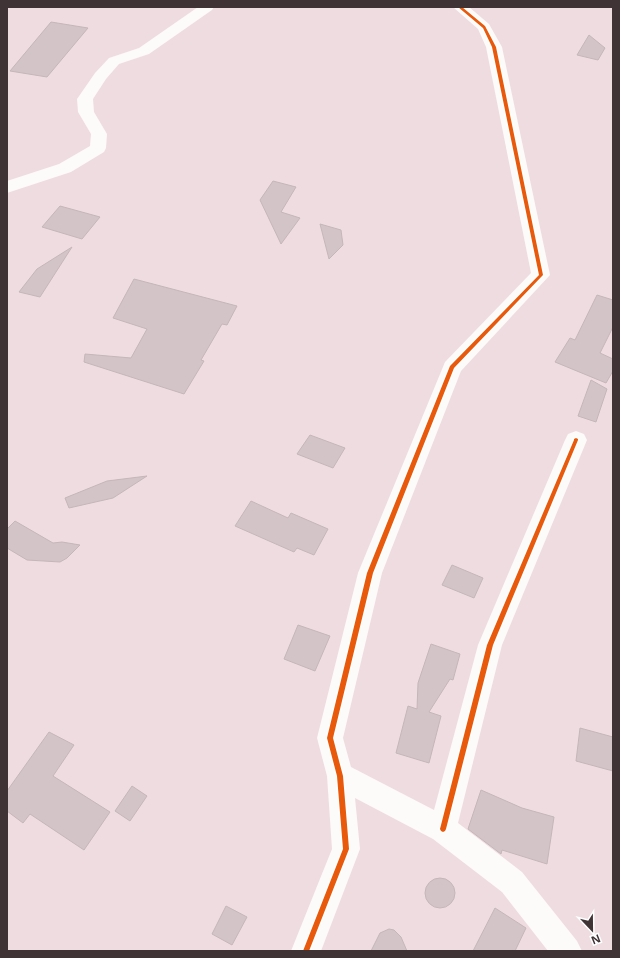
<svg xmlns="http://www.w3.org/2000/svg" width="620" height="958" font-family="'Open Sans',sans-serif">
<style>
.building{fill:#d2c4c7;stroke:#c5b6ba}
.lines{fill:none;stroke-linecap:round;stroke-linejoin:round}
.minor{fill:#fdfafa;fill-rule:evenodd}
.cycleway-casing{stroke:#fff;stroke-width:3}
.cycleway{fill:#e8590c;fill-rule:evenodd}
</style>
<rect width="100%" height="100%" fill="#efdce0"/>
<g class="building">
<polygon points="51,22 88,28 47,77 10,71"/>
<polygon points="589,35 605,48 598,60 577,55"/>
<polygon points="273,181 296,187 281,212 300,218 281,244 260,200"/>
<polygon points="60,206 100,217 82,239 42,227"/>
<polygon points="320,224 341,230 343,245 329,259"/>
<polygon points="72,247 40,297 19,292 37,269"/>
<polygon points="134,279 237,306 227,325 222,324 201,360 204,361 184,394 84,362 85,354 131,358 147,329 113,318"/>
<polygon points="597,295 613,300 613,327 600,353 613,359 613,371 606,383 555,362 570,338 575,340"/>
<polygon points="591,380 607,389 596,422 578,416"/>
<polygon points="310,435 345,448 333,468 297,454"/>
<polygon points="147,476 113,498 69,508 65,498 107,481"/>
<polygon points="251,501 288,518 291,513 328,529 314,555 297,548 294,552 235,526"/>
<polygon points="15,521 53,543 62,542 80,545 67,558 60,562 27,560 7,548 7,529"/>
<polygon points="452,565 483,578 474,598 442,585"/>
<polygon points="298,625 330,636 315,671 284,659"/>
<polygon points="431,644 460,654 453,680 450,679 429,712 441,716 429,763 396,753 408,706 417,709 418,683"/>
<polygon points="580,728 613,737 613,771 576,761"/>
<polygon points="49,732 74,745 53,776 110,812 84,850 30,814 23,823 7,811 7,791"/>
<polygon points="132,786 147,796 130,821 115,811"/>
<polygon points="481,790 522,808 554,817 547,864 502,850 501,854 468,829"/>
<circle cx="440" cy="893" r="15"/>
<polygon points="226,906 247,917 232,945 212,934"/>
<polygon points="495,908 526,928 515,951 473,951"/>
<polygon points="389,929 394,930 401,937 407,951 371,951 380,933"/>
</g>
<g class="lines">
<g class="minor">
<polygon points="198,7 214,7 212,10 149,54 119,64 106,79 93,99 94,112 107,134 106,148 104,152 71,172 7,193 7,181 59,164 90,146 91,134 78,112 77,99 95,73 109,58 139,48"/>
<polygon points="453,7 469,7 489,24 502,47 550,275 461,371 382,573 343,738 351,767 434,810 478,645 565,440 568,434 576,431 584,434 587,440 502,645 458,823 522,872 577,941 582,951 548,951 502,892 433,839 355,798 360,849 321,951 291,951 332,849 327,776 317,738 358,573 445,362 531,273 486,47 478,29"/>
</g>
<defs>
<g id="cycleway">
<polygon points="458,7 462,7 485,26 496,47 543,275 454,368 373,573 333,738 343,776 349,849 309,951 303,951 343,849 337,776 327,738 367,573 450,366 539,275 492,47 483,28"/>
<polygon points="576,438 578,439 578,440 493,645 446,829 445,831 443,832 441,831 440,829 487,645 574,440 574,439"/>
</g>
</defs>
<use href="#cycleway" class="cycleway-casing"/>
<use href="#cycleway" class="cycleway"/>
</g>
<rect width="620" height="958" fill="none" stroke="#403336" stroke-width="16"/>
<g transform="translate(592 930) rotate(158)" stroke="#ffffff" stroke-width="3" paint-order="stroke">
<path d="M0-3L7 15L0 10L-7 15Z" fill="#403336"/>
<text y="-6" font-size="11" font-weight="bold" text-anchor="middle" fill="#403336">N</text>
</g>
</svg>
